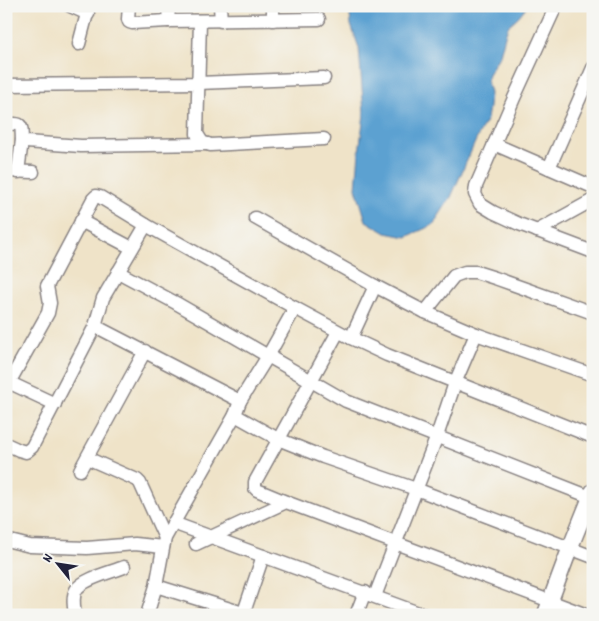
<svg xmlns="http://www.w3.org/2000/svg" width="599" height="621" font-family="Dekko,sans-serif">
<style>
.water{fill:#5ca1d1;stroke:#3f6286}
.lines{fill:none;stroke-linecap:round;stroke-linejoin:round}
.minor-casing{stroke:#888282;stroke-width:15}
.tertiary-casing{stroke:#888282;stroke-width:18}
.minor{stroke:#fff;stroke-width:12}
.tertiary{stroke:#fff;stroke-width:15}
</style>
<rect width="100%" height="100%" fill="#f6f6f2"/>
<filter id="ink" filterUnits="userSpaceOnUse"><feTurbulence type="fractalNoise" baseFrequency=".02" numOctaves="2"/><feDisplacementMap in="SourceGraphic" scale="10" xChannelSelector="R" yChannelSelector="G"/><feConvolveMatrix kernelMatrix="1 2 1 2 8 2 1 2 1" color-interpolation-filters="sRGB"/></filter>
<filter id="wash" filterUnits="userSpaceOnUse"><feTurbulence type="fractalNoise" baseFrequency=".0096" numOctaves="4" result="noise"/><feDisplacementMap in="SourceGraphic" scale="20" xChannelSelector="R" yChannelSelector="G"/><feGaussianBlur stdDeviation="1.12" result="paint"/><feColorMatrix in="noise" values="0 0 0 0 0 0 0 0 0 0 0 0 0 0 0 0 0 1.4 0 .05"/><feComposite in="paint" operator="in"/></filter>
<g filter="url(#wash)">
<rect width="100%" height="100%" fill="#efe3c8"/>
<polygon class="water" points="349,6 527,6 518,17 509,25 506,32 500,55 488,74 487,83 490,92 489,107 487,119 476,140 451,197 433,225 406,237 386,233 366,221 356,188 359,152 364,114 359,48 351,25"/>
</g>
<g filter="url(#ink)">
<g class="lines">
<defs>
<g id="minor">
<polyline points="70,6 88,14"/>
<polyline points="129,6 128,19 129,22 132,23 168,21 319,19"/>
<polyline points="220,6 221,21"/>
<polyline points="273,6 273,20"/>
<polyline points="556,6 514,98 476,186 475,194 480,204 493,212 519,224 593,252"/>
<polyline points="168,21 169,6"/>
<polyline points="200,21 197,134 202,142 210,145 324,139"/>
<polyline points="79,44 89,6"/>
<polyline points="6,85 198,83 324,78"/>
<path d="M6 124C24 123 21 125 22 140L26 142 81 146 208 144"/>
<polyline points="494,144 593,187"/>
<polyline points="549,168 593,68"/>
<polyline points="6,171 33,172"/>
<polyline points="18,172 22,140"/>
<polyline points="255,218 375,286 425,312 476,334 593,375"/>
<polyline points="81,221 132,248"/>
<polyline points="537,231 593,200"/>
<polyline points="118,272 176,303 346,401 593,498"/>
<polyline points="425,312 454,276 465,272 476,272 495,278 593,313"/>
<polyline points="95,326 240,401"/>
<polyline points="351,338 375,286"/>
<polyline points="6,381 55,404"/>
<polyline points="6,388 48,313 50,303 47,286 93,199 96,196 100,197 146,225 295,308 351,338 387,355 593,437"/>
<polyline points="235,415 278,439 323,457 416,489 593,557"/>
<polyline points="6,444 19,450 26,452 32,447 95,326 103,298 146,225"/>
<polyline points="87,458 137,480 140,483 165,538"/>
<polyline points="80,470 145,351"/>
<polyline points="286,502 257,490 255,488 255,482 338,332"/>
<polyline points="173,523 424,615"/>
<polyline points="6,540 30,546 87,548 135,544 163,547"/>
<polyline points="196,544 286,502 587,615"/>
<polyline points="156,586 243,613"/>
<polyline points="375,596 437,436 455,383 476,334"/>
<path d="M75 615C74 607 72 597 76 590 82 579 112 572 124 567"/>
<polyline points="147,615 156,586 165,538 235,415 240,401 268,356 295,308"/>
<polyline points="243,615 263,556"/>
<polyline points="356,615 365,592"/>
</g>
<polyline id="tertiary" points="545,615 570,548 593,491"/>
</defs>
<use href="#minor" class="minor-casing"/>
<use href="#tertiary" class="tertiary-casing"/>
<use href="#minor" class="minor"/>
<use href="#tertiary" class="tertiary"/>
</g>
</g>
<rect width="599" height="621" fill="none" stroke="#f6f6f2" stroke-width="25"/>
<g transform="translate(58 564) rotate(300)" stroke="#f6f6f2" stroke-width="4" paint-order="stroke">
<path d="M0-4L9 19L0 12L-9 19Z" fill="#22223b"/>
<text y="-8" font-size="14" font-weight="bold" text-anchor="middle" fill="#22223b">N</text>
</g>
</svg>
